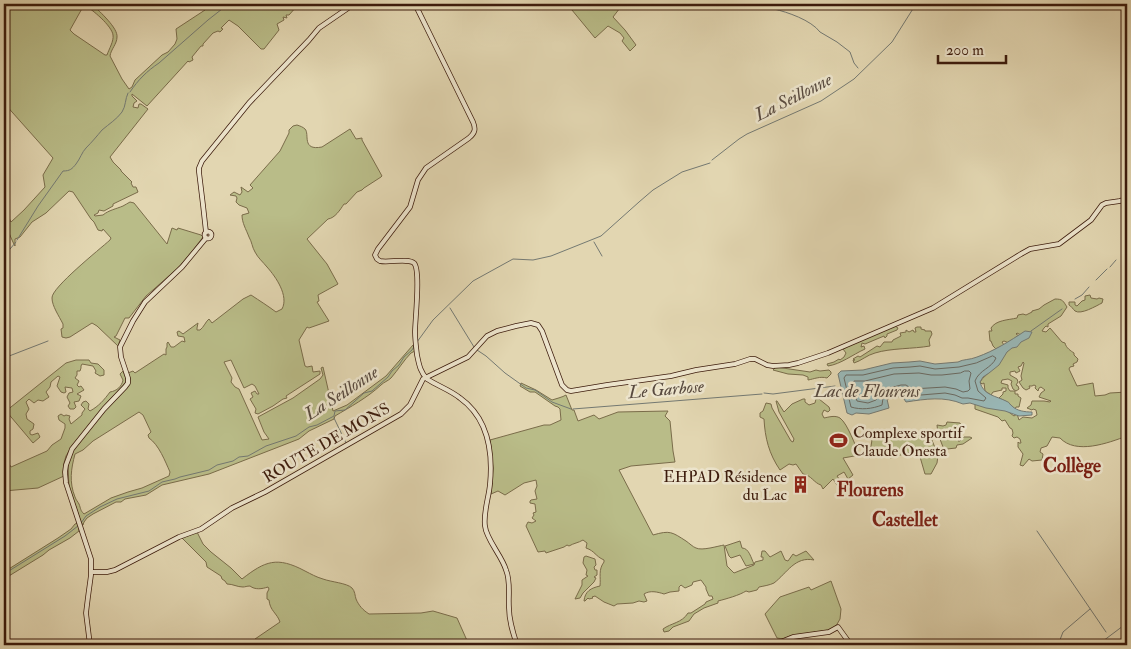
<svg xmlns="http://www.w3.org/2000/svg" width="1131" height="649" font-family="'IM FELL Double Pica',serif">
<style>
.green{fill:#b9bc88;stroke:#7a6c4a;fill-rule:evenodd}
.water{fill:#99b7b6;stroke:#747972}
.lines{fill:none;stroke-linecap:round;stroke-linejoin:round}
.shore{stroke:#6a6961;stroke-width:1}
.stream{stroke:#747972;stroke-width:1}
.secondary-casing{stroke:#3c1b0c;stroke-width:5.5}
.secondary{stroke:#ece4cc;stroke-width:4}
.labels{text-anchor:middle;stroke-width:5;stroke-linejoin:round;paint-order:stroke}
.poi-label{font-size:16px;fill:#3c1b0c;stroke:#ece4cc;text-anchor:start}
.street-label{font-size:16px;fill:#3c1b0c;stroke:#ece4cc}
.water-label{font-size:18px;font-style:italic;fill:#584a3f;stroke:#ece4cc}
.quarter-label{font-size:19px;font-weight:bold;fill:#7a1f14;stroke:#ece4cc}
</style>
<rect width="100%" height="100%" fill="#e2d6b1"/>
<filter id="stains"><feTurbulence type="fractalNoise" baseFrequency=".004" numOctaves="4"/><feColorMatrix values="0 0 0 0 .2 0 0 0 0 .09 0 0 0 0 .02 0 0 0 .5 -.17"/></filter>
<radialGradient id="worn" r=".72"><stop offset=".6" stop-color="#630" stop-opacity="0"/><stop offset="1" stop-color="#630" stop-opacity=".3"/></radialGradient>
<g class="green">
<path d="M4 4H91L93 5C100 12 118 28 117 37 117 44 111 49 110 56L122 79 129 89 132 87 135 80 162 55 168 52 175 44 177 39 176 29 205 10 210 4H299H297V6L289 15H286L287 18 283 17 284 20 277 24 279 30 264 49H261L238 26 229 20 221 28 223 29 220 32 218 31 213 33 203 44V46H201L192 57 193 60 189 62 188 61 147 106 132 94V96L137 101 134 103 133 107 138 108 139 104H141L148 109 110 157 113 162 121 170V171L132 182 131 183 133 187H136L138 192 113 204V206L104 211 99 210 98 213 94 215 95 216 103 215C109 210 116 209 123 206 125 205 128 203 130 202L134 203 167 244 172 228 177 230 178 228 201 235 203 237 194 249 178 268 146 296 129 318H125L116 336 114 337 120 340 118 346 97 326 92 323 70 337 66 338 62 337 61 329 63 328V324C59 316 52 306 52 298 51 288 100 249 110 240L111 238 103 229 102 231 98 230 94 222 91 219 73 192 69 191 46 213 32 222 20 237 15 239V246C13 243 4 222 4 218 3 216 4 213 4 210L7 214 11 222 24 210 45 187 43 175 53 158 4 103ZM84 5C92 9 112 26 113 35 114 41 109 49 107 55H105L74 34 70 30Z"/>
<polygon points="567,4 623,4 613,17 625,30 636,45 630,51 622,41 624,38 620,33 608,26 595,38"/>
<path d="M297 125C300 126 303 127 305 129 310 134 301 151 322 147L350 129 356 139 362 138V140L382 176 381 177 364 188 362 190 357 192 346 204H344C340 210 335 218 328 219L307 239 327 264 338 284 318 295 319 301 317 302 329 321 309 328 307 327 299 340 305 366 307 367 312 366 313 372 320 371V374L286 396 287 398 283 399 273 406 258 414 255 413 256 409 250 399 253 397 251 393 255 391 257 394H259L255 386 252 384 244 388 231 360 224 362 232 378 231 382 235 387 239 389 262 440 269 439 264 432 258 417 293 398 320 379 323 375 321 368 323 367 333 411 347 405 386 376 413 345 415 351 411 353C404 360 398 370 391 378 388 381 384 382 381 385 367 398 350 407 335 416L334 419 309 431 299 439 209 474 162 485 146 495 125 499 121 502H116L93 514 87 518 84 522 83 525 81 522 69 487 68 464 73 451 82 439 108 407 125 390 129 384 130 378 128 373 133 371 135 373 164 354 166 355V349L167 347V343L168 342 171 347H174L182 341 185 342 184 337 178 336 177 332 179 331 183 334 198 323 197 328V330H200C204 327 206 321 209 319L212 323 243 299 251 295C260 301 268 306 276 312L282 309C289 296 276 277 267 267 263 262 258 258 255 252 252 247 252 242 249 237 246 229 242 223 242 215L249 213 247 208 239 205 236 202 237 198 236 196 230 195 234 192 240 195 242 192 241 187 248 192 253 188 250 185 280 151 289 133V130L293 126ZM139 412 143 415 151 432 148 435 149 438C159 445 165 461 170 472L169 476 142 488 128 492 111 498 84 514C80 510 81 509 79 504 78 502 76 500 75 497 69 482 71 469 75 454L83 450 93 441Z"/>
<path d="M1090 295 1091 298 1097 299 1099 298 1103 299 1102 303C1096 306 1081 315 1075 311 1073 309 1071 306 1069 305V302H1075V305L1077 306 1082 301 1085 300V296Z"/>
<path d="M1055 299C1063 299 1063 301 1067 307L1061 316 1048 324V327L1046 326 1044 328 1042 331 1046 332 1050 328 1062 342 1065 343C1066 348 1071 351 1074 353V355L1078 359 1077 362 1073 364 1074 366 1070 367 1069 369 1077 386 1093 383 1095 396 1105 395 1110 393 1127 392V436C1108 443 1076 455 1060 438L1052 437 1047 446 1041 448 1040 452 1043 454 1042 460 1032 461 1029 459 1023 466 1020 465 1023 454 1018 447V442L1019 443H1021L1020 439 1017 437 1014 438 1012 436 1013 433 1012 429 1010 428 1005 420 1002 421 998 417 975 409V403L1006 410 1014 416 1017 414 1019 420 1023 417 1032 418 1037 415 1036 410 1033 409 1032 410 1027 408 1031 405 1032 401H1044L1050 402 1051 401 1039 397 1041 393 1045 390 1041 387 1039 388 1038 391 1035 388 1036 386 1034 385 1032 386H1029L1030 388 1026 390 1023 388 1019 382 1022 380 1021 376 1024 363 1023 362 1021 366 1018 367 1020 371 1016 373 1015 371 1010 372V375L1017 379 1018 382 1016 385 1018 386 1019 389 1016 391 1013 389 1011 384 1012 381 1008 379 1002 380 1001 383 1008 385V388L1010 391H1015V394H1018V396L1021 398 1019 407H1016L1015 409 1009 403 999 398 1003 394V392L1006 391V388H1002V390L993 392 991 395 985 391 984 383 982 384 980 382C983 377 987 375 991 370 1001 358 1011 347 1021 335L1017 333 1016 334 1019 336 1009 343 1004 341 1002 342 1004 345 996 349 993 346 991 341H990L989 331H992L991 328C996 320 1008 320 1017 318L1018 315 1023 314 1026 315 1032 312V311L1039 309 1044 305Z"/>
<path d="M895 326 898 328 897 330 887 334V336L885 338 884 336 865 344 862 343 861 347 864 346 865 349C852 355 841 364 828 366L827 364 834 362 839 359 840 360 844 357 846 353 843 349 847 347 850 344Z"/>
<path d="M917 327H921V329L925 330V331H931L932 334 929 340 930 346C913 349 891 348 875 353 867 355 861 361 854 363L853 360H855L853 359 858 356 860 357 877 346 880 347 884 342H892L893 340 901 336 900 333 906 332V330L909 332 913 330 914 332H916L915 328Z"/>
<polygon points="76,360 89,360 91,363 98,364 104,370 104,375 100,376 95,373 96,371 93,366 82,364 81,366 81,368 80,371 77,371 77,375 75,378 79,381 77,385 79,387 81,386 84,390 77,394 81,396 79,401 74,402 76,407 74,409 70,409 68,406 70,403 67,397 69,393 73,392 72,388 65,387 66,392 64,393 61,392 57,386 60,377 58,376 51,382 50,387 46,392 49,397 43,401 38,400 34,403 29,399 26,402 29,409 26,414 27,419 34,424 33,429 30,431 30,434 32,435 38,433 40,437 33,443 6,411 66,363"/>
<path d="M776 367 810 372 816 370 820 371 829 370 831 372V374L827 378C820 376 814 379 808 380V377L803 375 788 374 773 370Z"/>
<path d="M123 371 126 379V382L105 405 72 446 66 456 64 463V476L38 488 4 491V465L8 462 11 467 47 451 52 445 61 439 65 428V424L59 420 58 416 61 414 64 416 66 415 70 416 69 419 71 424 82 415V413L85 409 81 405 83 402 86 401 89 404 88 409 90 411C99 406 104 400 110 392 117 391 122 386 123 380L120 374Z"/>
<path d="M521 383 536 390 552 400C555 399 563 397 566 395L572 410H574L578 421 594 415 599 419 618 412 668 411 665 416 670 421 673 451 675 462 631 466 619 470 653 535C670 530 672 532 686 541 689 543 693 547 696 548 702 551 718 546 724 545L727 566 734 573 754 565 755 562 763 560V557H761L762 551H765L770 557 781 551 785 560 788 561 793 554 796 556 806 551 814 560C795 556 787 573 774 583 770 585 764 586 759 587L757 590 749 592 746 591C740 595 726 599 718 601V603L704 608 694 614 689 621 673 627 669 631 664 632 663 629C671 623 682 623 688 613H691L705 604 706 602 713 599 712 596H709L706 589V587L701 580 693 582 692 585 685 588 681 585 679 587V591L670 592 664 594C658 592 650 590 644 594L647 601 644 602 639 601 633 603 617 604 614 606 604 602 595 596 592 597 593 598 589 599 588 598 585 601H584C585 591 591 588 600 586 601 577 598 570 604 562V560C595 556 595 551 586 548L587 543 583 540C578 543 574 543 569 546L567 545 564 547 546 553 545 551 538 552 526 526 528 522 532 523 536 521 532 518 534 515 533 513 536 512 535 504 530 503V501L531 500 537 499 535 491 537 486 536 480 524 483 505 495 498 491 491 494 493 468 490 440 544 425H550L561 420 560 409 558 407 555 406 535 392H530L520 386Z"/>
<path d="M803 399H805V402L809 405 815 403 816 399H819L829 407 830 410 828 412 824 410 822 414 824 418C829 417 835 415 840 418 848 424 855 446 860 455L843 458 853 475 848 479 844 472 837 476 850 494 845 497 833 479 823 489 821 485C814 483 811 475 803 474L796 464 793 465 789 464 780 470C769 454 765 438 764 419L760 417V413L763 411 766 403 771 404 772 408 791 441 793 442 794 439 779 412 776 401H777L784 412 792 404Z"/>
<polygon points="947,422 960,423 963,430 963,433 960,434 958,437 958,441 960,441 964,437 970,437 972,438 963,444 957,445 956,448 947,449 943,447 938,434 937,425 943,426 946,425"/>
<polygon points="897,429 898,438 929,433 938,455 937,463 931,474 925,474 918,450 890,458 887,451 869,458 872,440 876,433"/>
<polygon points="78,523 79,531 70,538 49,550 43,555 4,579 4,572 58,538 71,529 75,524"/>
<path d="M197 532 203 544 211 552 231 568 242 579C265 561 277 556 305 571 311 574 316 577 323 579 331 582 347 583 352 588 355 591 355 596 356 599 359 606 363 610 369 614L421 613 433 611 457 618 469 645H258L255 639 280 622C277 613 270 611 269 600L267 599V593L269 589 268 587C262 589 255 590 250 586 247 586 245 587 243 587 237 587 233 584 227 584L225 581 222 579 221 576 207 567 206 562 182 538Z"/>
<path d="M740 541 742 548C749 548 751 558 754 564L746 566 740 555 731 558 729 556 725 546Z"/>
<polygon points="586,556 595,559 596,565 594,567 595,570 597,570 597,575 594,577 596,578 594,582 583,593 580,598 575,599 582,585 582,580 588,576 586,575 587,570 583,563 584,557"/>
<polygon points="831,581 841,609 840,619 836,626 829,630 790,636 783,639 777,638 765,614 780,597 809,587 811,590"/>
</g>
<path class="water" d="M1025 331 1032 332 1029 338 1021 342 1017 347 1012 348 1007 352 999 365 989 373 983 377 980 382C983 395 996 396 1006 401 1012 404 1007 402 1012 406 1017 411 1025 412 1032 412V415L1019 416 1005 411 986 408 970 403 963 404C944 396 926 399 906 402L902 396 887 399 889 408 869 414 856 413 852 415 847 413 838 374 841 371 863 370 892 363 909 362 920 361 935 364 958 362C963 359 970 360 977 357 994 351 1010 341 1025 331Z"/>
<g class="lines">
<g class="shore">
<path d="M993 356 996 358C992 368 979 370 975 381L978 391 986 398 984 401 968 398H962L955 395 945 393 909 396 905 392 902 391 887 394 883 398 882 405C872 409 861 410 851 407L844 378 846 375H863L893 368 910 367 920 366 935 369 959 367 976 363Z"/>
<polygon points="965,371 969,371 971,373 969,381 970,389 968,391 963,392 956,389 945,387 912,389 906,385 901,385 882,390 878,394 876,400 868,403 857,401 852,384 854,381 865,381 894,374 919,373 931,375 942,375 960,373"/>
</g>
<g class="stream">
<path d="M746 4C755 7 765 6 774 9 787 12 811 20 820 32L837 42 850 52 854 63 858 68"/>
<path d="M130 92C138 80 147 71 159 63L208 20 222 9 227 4"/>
<polyline points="712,160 739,139 747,134 821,101 854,79 892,42 916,4"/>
<path d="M17 240 38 206 63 171C70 171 72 169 76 164 80 159 82 152 86 148 92 142 97 136 102 130 109 124 117 119 122 112 126 106 125 99 128 93"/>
<polyline points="594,242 602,256"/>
<polyline points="4,256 16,242"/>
<polyline points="1110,267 1116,260"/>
<polyline points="1096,280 1107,269"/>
<polyline points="1075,299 1082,295 1089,287"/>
<polyline points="450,308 474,347"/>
<polyline points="1031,331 1062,309"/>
<polyline points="417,342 433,320 473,281 513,259 533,260 551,256 601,236 639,202 653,190 682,172 710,163"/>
<polyline points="477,350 486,356 505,373 526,388 535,390 552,402 571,409"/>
<polyline points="4,358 48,341"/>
<polyline points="764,393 773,394 835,386"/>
<polyline points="573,409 762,394"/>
<polyline points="334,418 346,443"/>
<polyline points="81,523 86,516 100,507 117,499 149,491 162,482 175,479 180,477 209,470 217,465 233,461 239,457 248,456 266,446 296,436 309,427 317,425 334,416 335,411 345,410 364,393 372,391 388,377 392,371 399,365 404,357 412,350 415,345"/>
<polyline points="1037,531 1106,632"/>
<polyline points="4,574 65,536 78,526"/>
<polyline points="1099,644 1127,623"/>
<polyline points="1058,645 1063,632 1090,609"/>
</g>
<defs>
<g id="secondary">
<path d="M415 4 473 122C476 129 475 133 469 138L426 168 418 180 410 207 378 249 375 255 377 259 380 261C388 263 408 258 414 263 421 270 415 320 415 332 415 339 416 347 417 355 419 364 420 372 427 379 438 386 450 390 460 398 488 418 493 452 490 484 489 497 483 513 485 526 486 539 502 556 506 570 511 582 508 596 509 608 509 621 513 633 517 645"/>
<circle cx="208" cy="235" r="3.5"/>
<polyline points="206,232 203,205 199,172 199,168 202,161 249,103 309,40 319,28 354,4"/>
<polyline points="92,572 107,572 115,570 179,537 201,529 232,508 265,492 401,414 410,405 423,379 468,357 487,336 497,331 516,326 531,323 538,325 542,331 562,385 567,390 571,391 607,385 671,376 696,370 735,364 750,359 755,359 767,365 773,366 789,365 798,363 828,353 933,308 1021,254 1030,249 1059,244 1091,220 1102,205 1106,203 1120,201 1127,198"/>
<polyline points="90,645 86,613 88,597 91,575 91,559 66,483 65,472 66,465 72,449 104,409 125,387 128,383 128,378 121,357 120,347 133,321 145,302 182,267 206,238"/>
<polyline points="773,645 793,637 829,632 838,627 851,645"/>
</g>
</defs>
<use href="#secondary" class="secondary-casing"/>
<use href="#secondary" class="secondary"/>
</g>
<defs>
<symbol id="stadium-bare" viewBox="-9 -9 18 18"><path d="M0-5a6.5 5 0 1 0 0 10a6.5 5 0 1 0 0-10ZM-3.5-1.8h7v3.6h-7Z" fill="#8f2418" stroke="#ece4cc" stroke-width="2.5" paint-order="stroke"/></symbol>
<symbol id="building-bare" viewBox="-9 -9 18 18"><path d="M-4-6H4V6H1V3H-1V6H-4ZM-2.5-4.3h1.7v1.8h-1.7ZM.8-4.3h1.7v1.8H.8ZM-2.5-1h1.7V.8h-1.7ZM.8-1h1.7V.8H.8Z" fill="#8f2418" stroke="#ece4cc" stroke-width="2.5" paint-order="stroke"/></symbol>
</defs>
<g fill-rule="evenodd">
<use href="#stadium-bare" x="826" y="428" width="25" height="25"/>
<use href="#building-bare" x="788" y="472" width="25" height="25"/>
</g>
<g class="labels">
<g class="poi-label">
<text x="853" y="438">Complexe sportif<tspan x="853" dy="18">Claude Onesta</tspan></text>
<text x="787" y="482" text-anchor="end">EHPAD Résidence<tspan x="787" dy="18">du Lac</tspan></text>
</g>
<g class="street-label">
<text transform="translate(326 442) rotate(-30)" y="6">ROUTE DE MONS</text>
</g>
<g class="water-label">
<text transform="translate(793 97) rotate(-27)" y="6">La Seillonne</text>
<text transform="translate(666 389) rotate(-5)" y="6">Le Garbose</text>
<text x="867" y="397">Lac de Flourens</text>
<text transform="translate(341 393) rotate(-33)" y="6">La Seillonne</text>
</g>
<g class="quarter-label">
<text x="1072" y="472">Collège</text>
<text x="870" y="496">Flourens</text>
<text x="905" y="526">Castellet</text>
</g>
</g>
<rect width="1131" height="649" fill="none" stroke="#e2d6b1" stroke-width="20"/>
<rect x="5" y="5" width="1121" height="639" fill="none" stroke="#3c1b0c" stroke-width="2.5"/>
<rect x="10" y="10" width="1111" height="629" fill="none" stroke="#3c1b0c"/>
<path d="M938 55v8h68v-8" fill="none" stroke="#3c1b0c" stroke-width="2.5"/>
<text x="946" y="55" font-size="15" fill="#3c1b0c" stroke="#ece4cc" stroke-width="4" paint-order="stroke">200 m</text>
<rect width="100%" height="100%" filter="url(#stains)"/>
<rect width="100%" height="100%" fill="url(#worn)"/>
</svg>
